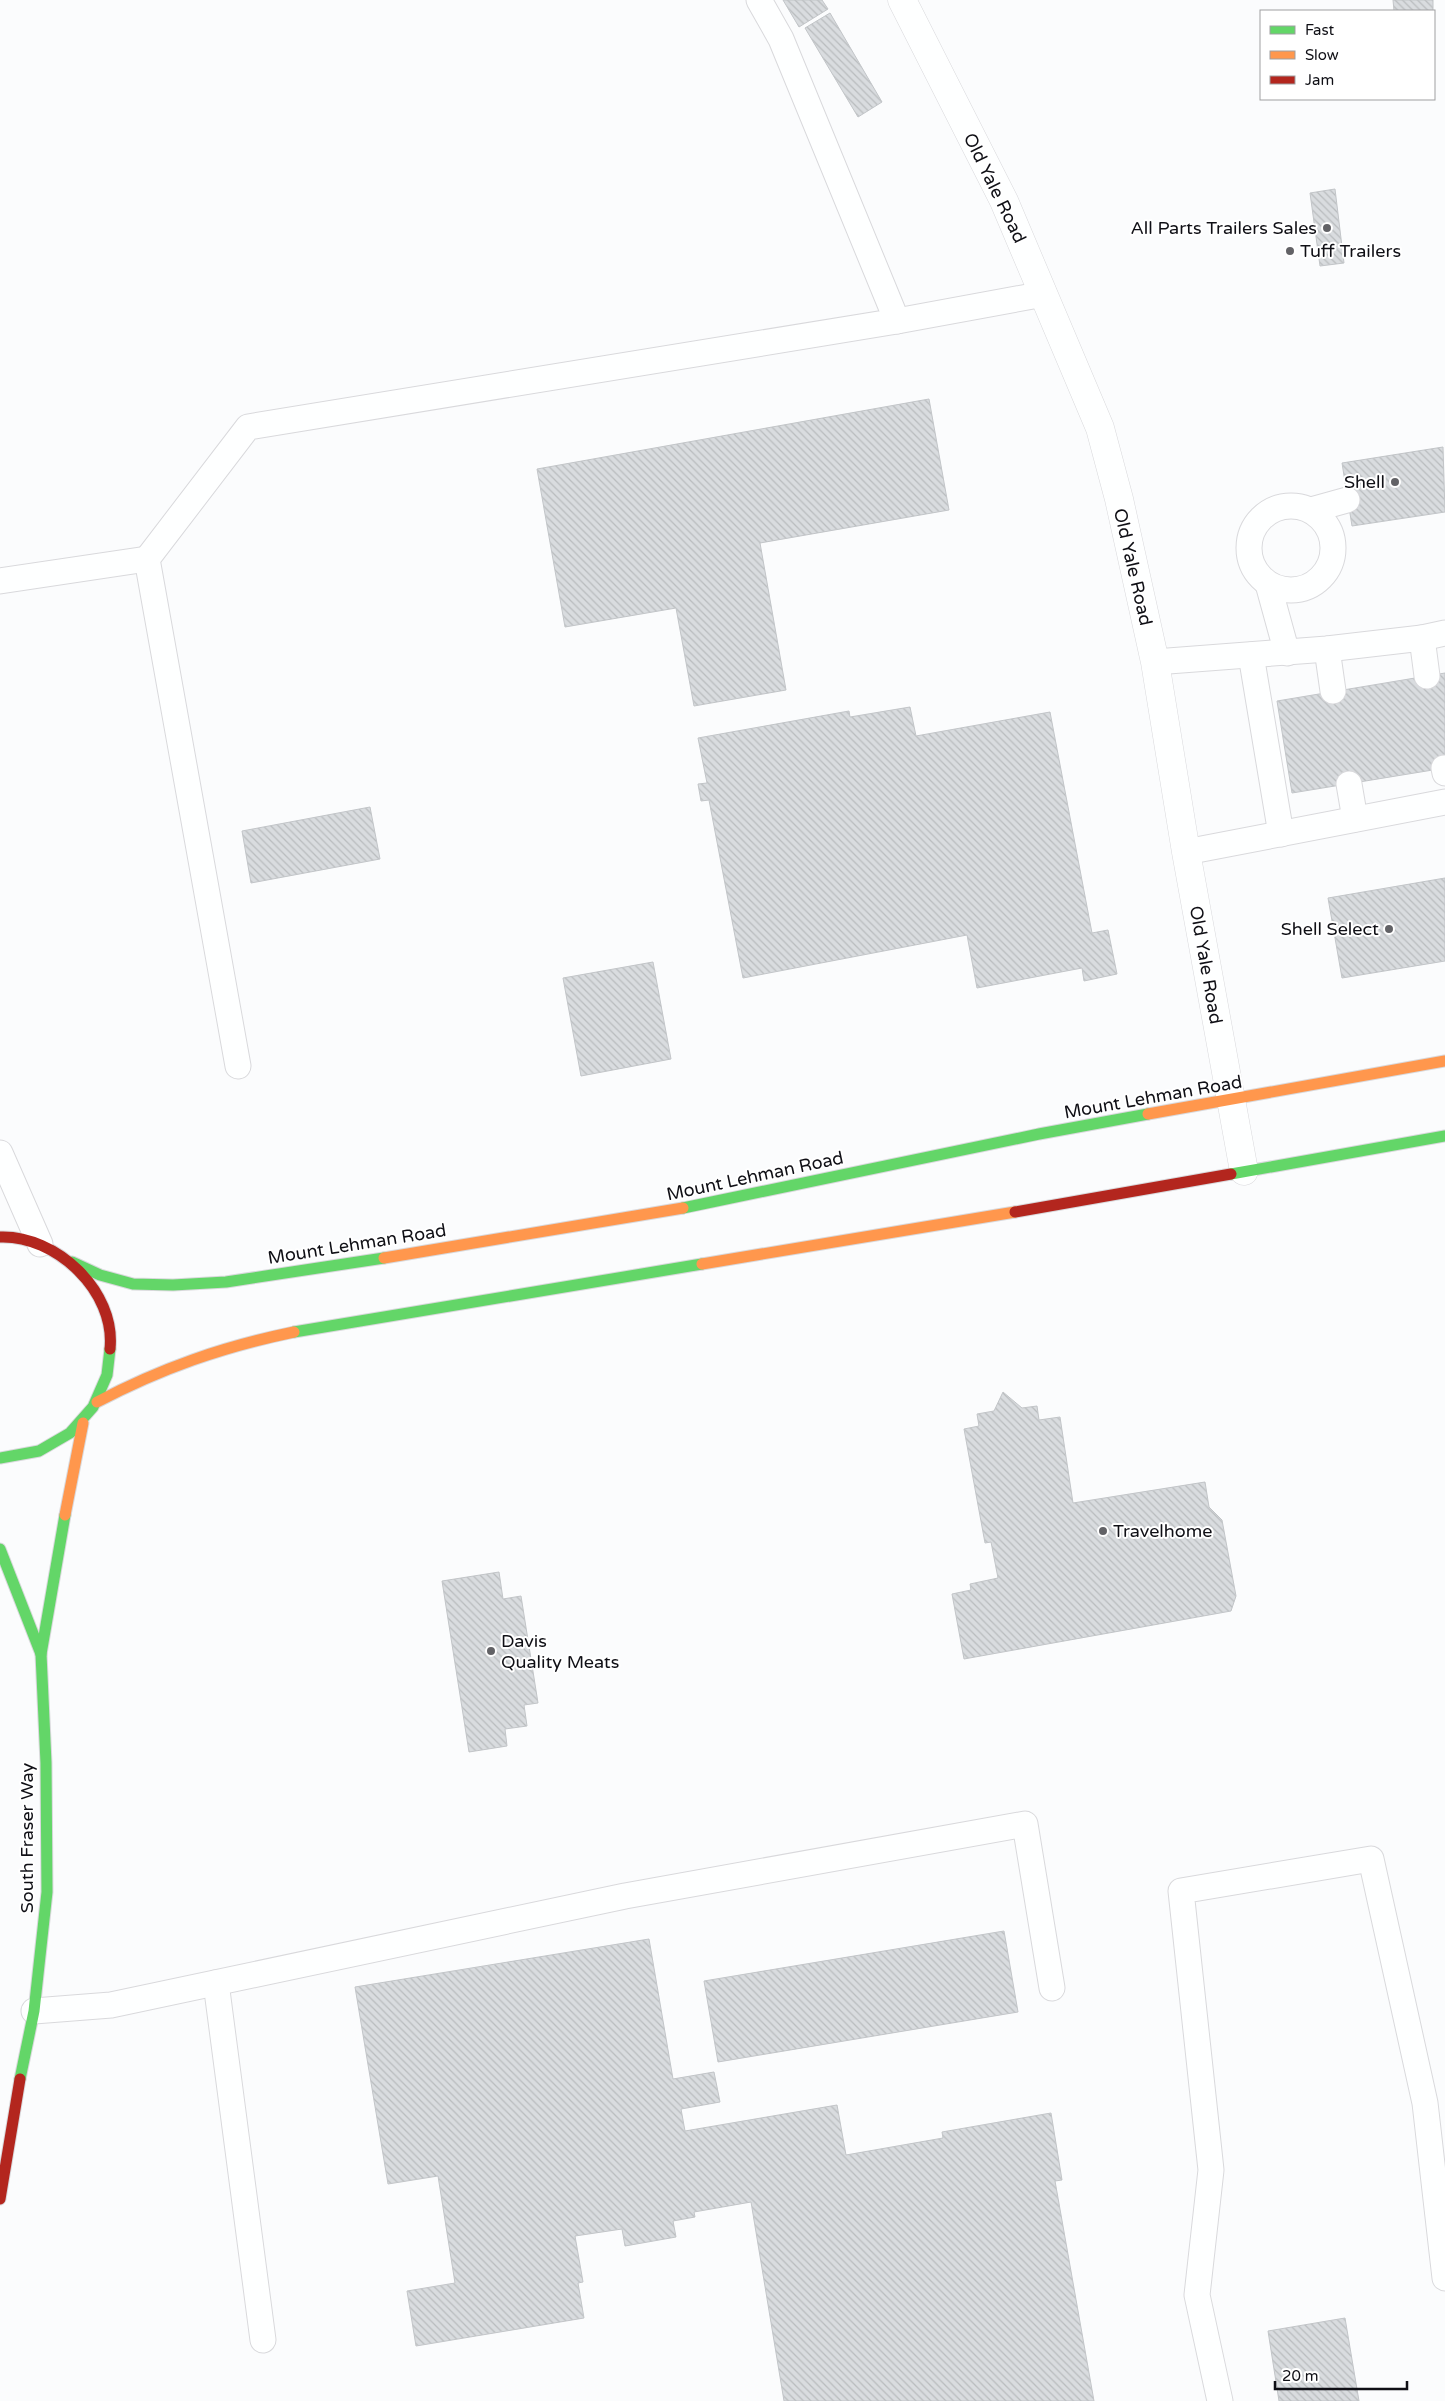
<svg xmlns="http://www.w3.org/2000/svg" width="1445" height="2401" font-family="'Varela Round',sans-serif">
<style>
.building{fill:url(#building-back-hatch);stroke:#c2c5c8}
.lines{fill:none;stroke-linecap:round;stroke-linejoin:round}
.lane-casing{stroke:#d9d9dc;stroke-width:27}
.street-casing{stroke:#d9d9dc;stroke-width:29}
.fast-casing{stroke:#d9d9dc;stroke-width:13}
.slow-casing{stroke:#d9d9dc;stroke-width:13}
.jam-casing{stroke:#d9d9dc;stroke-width:13}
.lane{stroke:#feffff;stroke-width:25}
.street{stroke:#feffff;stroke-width:28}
.fast{stroke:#63d668;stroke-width:11}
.slow{stroke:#ff974d;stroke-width:11}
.jam{stroke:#b3261e;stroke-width:11}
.poi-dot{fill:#626266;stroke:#fff;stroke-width:2}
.labels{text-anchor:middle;stroke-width:4;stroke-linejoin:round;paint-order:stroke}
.street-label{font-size:18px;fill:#0f0f15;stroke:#fff}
.poi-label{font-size:18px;fill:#0f0f15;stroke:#fff;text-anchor:end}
</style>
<defs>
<pattern id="building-back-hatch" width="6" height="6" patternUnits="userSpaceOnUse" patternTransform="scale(1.25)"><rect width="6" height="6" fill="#d9dcdf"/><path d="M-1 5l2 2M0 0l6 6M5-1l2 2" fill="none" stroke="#b9bcbe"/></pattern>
</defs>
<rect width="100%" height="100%" fill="#fbfcfd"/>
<g class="building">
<polygon points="783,0 822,0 828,9 799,27"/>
<polygon points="1393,0 1433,0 1433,11 1394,11"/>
<polygon points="830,13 882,102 858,117 805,28"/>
<polygon points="1335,189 1344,263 1320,266 1310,193"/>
<polygon points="929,399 949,510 760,543 786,690 694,706 676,608 565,627 537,469"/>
<polygon points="1443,447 1445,512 1352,526 1342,463"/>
<polygon points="1445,673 1445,768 1292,793 1277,701"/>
<polygon points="910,707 916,736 1050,712 1092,933 1108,930 1117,974 1084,981 1082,968 977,988 967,935 743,978 709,800 701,801 698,784 707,783 698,738 849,711 850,717"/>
<polygon points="370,807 380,859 251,883 242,831"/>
<polygon points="1445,878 1445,961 1342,978 1328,898"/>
<polygon points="653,962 671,1059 581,1076 563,978"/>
<polygon points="1003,1392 1022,1408 1037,1406 1039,1420 1060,1417 1073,1503 1205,1482 1209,1507 1222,1520 1236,1596 1231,1611 964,1659 952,1594 971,1590 970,1584 998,1578 991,1542 985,1543 964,1429 979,1426 977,1414 994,1411"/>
<polygon points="499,1572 503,1599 521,1596 538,1703 524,1705 527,1726 505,1729 507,1746 469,1752 442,1581"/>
<polygon points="1004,1931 1018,2012 718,2062 704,1981"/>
<polygon points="649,1939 673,2079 714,2072 720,2102 681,2109 685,2131 837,2105 846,2155 943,2138 942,2132 1051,2113 1062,2180 1055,2181 1094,2401 784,2401 751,2202 694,2212 695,2217 673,2221 676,2237 625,2246 622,2229 575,2236 583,2282 578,2283 584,2318 416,2346 407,2291 455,2283 438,2176 388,2184 355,1987"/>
<polygon points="1345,2318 1359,2401 1279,2401 1268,2331"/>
</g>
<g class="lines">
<defs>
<g id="lane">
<polyline points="897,321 1044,294"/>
<circle cx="1291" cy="548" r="42"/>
<polyline points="1311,510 1347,500"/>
<polyline points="0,581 147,559"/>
<polyline points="1268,584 1287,653"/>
<polyline points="1422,638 1427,676"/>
<polyline points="1327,649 1333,691"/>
<polyline points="1251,655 1281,834"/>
<polyline points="1155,662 1327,649 1422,638 1445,633"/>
<polyline points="1444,768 1445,773"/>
<polyline points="1349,784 1355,819"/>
<polyline points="1186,852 1445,802"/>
<polyline points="238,1066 147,559 248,427 897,321 781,39 759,0"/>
<polyline points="0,1153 40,1244"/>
<polyline points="216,1983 263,2340"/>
<polyline points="34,2011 111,2005 625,1896 1025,1824 1052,1988"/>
<polyline points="1220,2401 1197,2295 1211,2170 1181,1891 1371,1859 1425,2103 1445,2278"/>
</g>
<polyline id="street" points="902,0 1004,201 1100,428 1119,499 1155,662 1186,852 1244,1171"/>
<g id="fast">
<polyline points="1231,1174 1445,1136"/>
<polyline points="683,1208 1039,1134 1148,1114"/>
<polyline points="72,1262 100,1275 133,1284 173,1285 226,1282 384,1258"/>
<polyline points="294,1332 702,1264"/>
<polyline points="0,1458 39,1451 70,1433 93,1407 107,1375 110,1349"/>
<polyline points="0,1549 41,1654"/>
<polyline points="20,2079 34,2011 47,1892 46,1763 41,1654 65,1515"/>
</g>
<g id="slow">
<polyline points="1148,1114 1445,1061"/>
<polyline points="384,1258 683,1208"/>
<polyline points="702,1264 1015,1212"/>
<path d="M97 1402C162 1368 222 1347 294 1332"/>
<polyline points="65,1515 83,1423"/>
</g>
<g id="jam">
<polyline points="1015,1212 1231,1174"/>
<path d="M0 1237C56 1235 116 1291 110 1349"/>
<polyline points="0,2199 20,2079"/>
</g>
</defs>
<use href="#lane" class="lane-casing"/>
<use href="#street" class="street-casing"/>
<use href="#fast" class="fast-casing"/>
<use href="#slow" class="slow-casing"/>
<use href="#jam" class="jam-casing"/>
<use href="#lane" class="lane"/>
<use href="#street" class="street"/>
<use href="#fast" class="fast"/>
<use href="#slow" class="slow"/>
<use href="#jam" class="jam"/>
</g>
<g class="poi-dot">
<circle cx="1327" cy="228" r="5"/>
<circle cx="1290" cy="251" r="5"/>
<circle cx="1395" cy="482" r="5"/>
<circle cx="1389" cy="929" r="5"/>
<circle cx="1103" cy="1531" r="5"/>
<circle cx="491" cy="1651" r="5"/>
</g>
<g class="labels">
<g class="street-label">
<text transform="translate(995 188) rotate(64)" y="6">Old Yale Road</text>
<text transform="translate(1133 567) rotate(77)" y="6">Old Yale Road</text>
<text transform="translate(1206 965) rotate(80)" y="6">Old Yale Road</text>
<text transform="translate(1153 1097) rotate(-10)" y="6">Mount Lehman Road</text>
<text transform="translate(755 1176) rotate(-12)" y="6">Mount Lehman Road</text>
<text transform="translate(357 1244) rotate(-9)" y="6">Mount Lehman Road</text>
<text transform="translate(27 1838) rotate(-90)" y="6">South Fraser Way</text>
</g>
<g class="poi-label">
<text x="1317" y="234">All Parts Trailers Sales</text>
<text x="1300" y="257" text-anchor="start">Tuff Trailers</text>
<text x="1385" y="488">Shell</text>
<text x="1379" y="935">Shell Select</text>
<text x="1113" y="1537" text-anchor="start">Travelhome</text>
<text x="501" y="1647" text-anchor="start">Davis<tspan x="501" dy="21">Quality Meats</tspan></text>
</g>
</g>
<rect x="1260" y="10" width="175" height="90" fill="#ffffff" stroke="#9f9fa1"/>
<rect x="1270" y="26" width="25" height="8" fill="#63d668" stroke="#9f9fa1"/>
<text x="1305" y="35" font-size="15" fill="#0f0f15">Fast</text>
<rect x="1270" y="51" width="25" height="8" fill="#ff974d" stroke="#9f9fa1"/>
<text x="1305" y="60" font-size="15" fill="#0f0f15">Slow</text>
<rect x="1270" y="76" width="25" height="8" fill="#b3261e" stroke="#9f9fa1"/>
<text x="1305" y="85" font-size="15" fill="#0f0f15">Jam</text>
<path d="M1275 2381v8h132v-8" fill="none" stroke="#0f0f15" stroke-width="2.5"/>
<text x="1282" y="2381" font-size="15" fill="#0f0f15" stroke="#ffffff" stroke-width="4" paint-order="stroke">20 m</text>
</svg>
